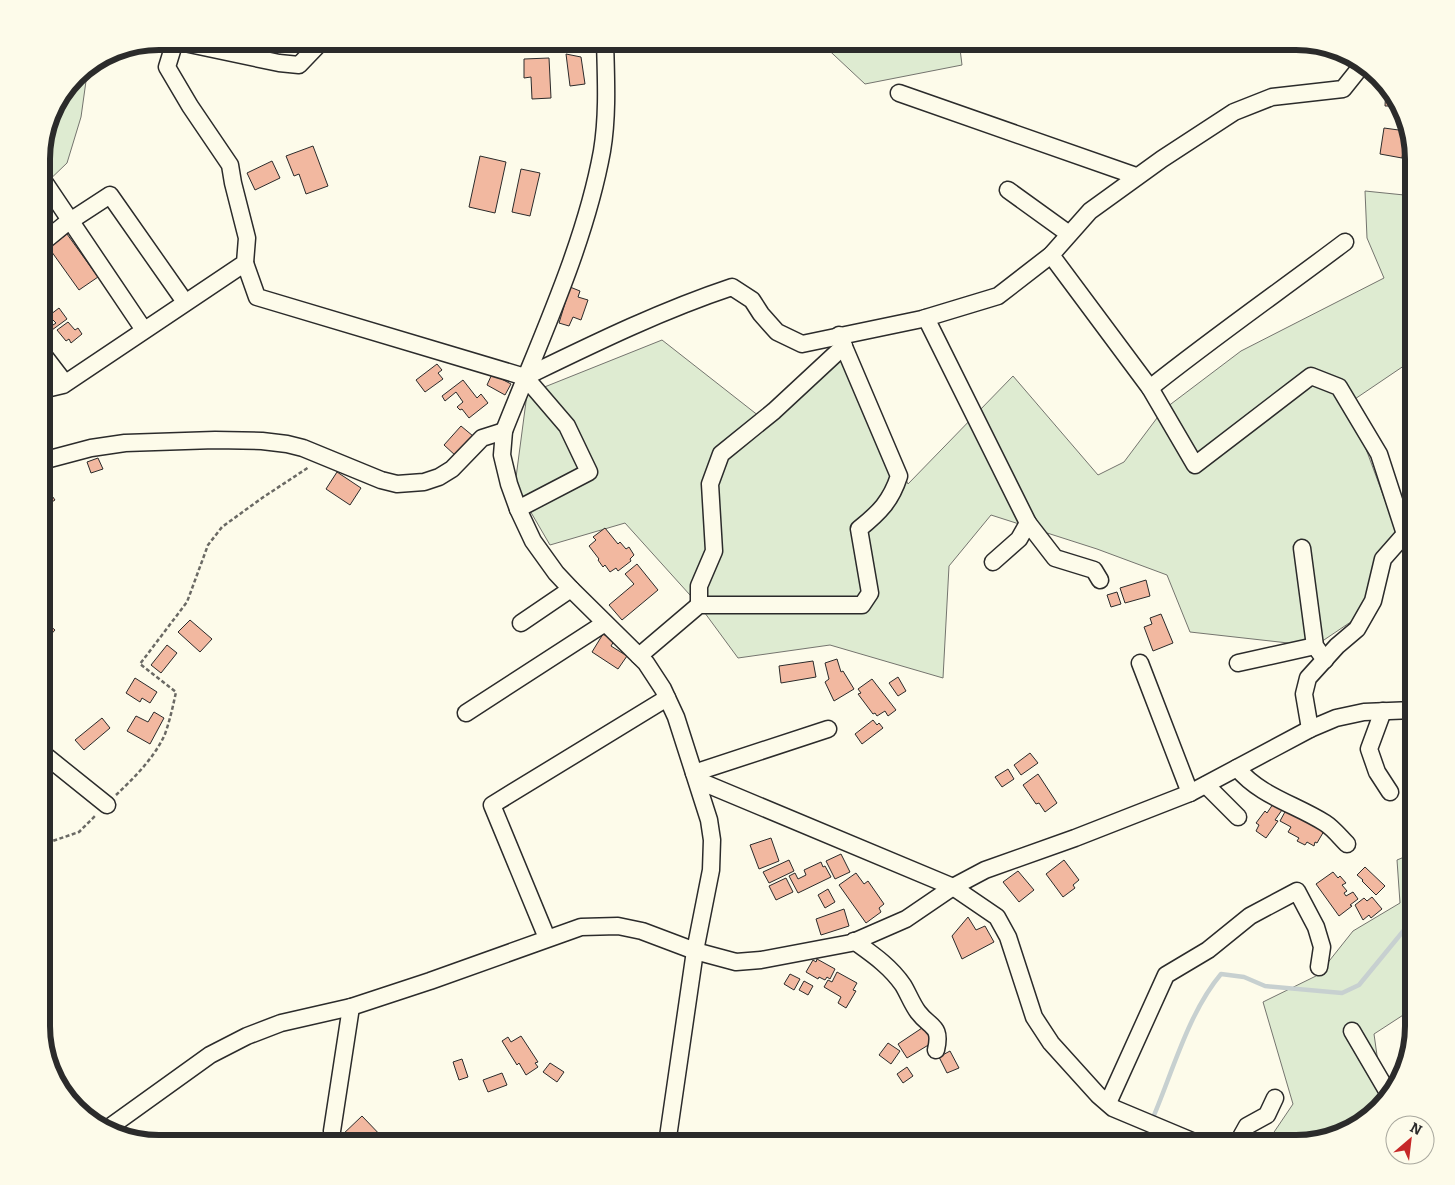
<svg xmlns="http://www.w3.org/2000/svg" width="1455" height="1185" font-family="Bitter,serif">
<style>
.green{fill:#deebd1;stroke:#74746e}
.lines{fill:none;stroke-linecap:round;stroke-linejoin:round}
.stream{stroke:#c7d0d0;stroke-width:4.5}
.building{fill:#f2b8a0;stroke:#2b2b2b}
.minor-casing{stroke:#2b2b2b;stroke-width:19}
.path{stroke:#6a6964;stroke-width:2.5;stroke-dasharray:4 2.5;stroke-linecap:butt}
.minor{stroke:#fdfbea;stroke-width:16}
.rim{fill:none;stroke:#2b2b2b;stroke-width:6}
</style>
<rect width="100%" height="100%" fill="#fdfbea"/>
<g class="green">
<polygon points="819,41 959,41 962,65 865,84"/>
<polygon points="79,73 87,74 81,117 67,163 42,187 42,151 53,106"/>
<polygon points="1365,191 1414,196 1414,359 1349,403 1396,530 1367,611 1315,646 1190,632 1167,575 1097,549 991,515 949,566 943,678 830,645 738,658 699,605 625,523 550,545 515,485 527,394 662,340 764,420 844,346 908,484 1013,376 1098,475 1124,462 1163,410 1241,351 1384,278 1367,238"/>
<polygon points="1414,853 1414,1008 1374,1034 1381,1084 1396,1086 1385,1104 1348,1132 1296,1144 1266,1144 1293,1104 1263,1002 1318,975 1353,931 1400,903 1397,860"/>
</g>
<g class="lines">
<g class="stream">
<path d="M1152 1120C1172 1074 1188 1013 1221 974L1244 977 1265 986 1342 993 1359 985 1414 918"/>
<polyline points="1143,1144 1150,1127"/>
</g>
</g>
<g class="building">
<polygon points="566,54 581,57 585,84 570,86"/>
<polygon points="549,58 551,98 532,99 531,77 524,78 524,59"/>
<polygon points="1386,86 1401,106 1385,106"/>
<polygon points="1384,128 1406,131 1402,158 1380,154"/>
<polygon points="313,146 328,186 306,194 299,174 294,176 286,156"/>
<polygon points="480,156 506,162 495,213 469,207"/>
<polygon points="272,161 280,178 255,190 247,173"/>
<polygon points="521,169 540,173 530,216 512,212"/>
<polygon points="67,234 98,277 79,290 49,248"/>
<polygon points="570,287 580,291 578,297 588,300 581,320 573,317 569,326 559,323"/>
<polygon points="59,308 67,319 52,330 50,327 56,323 53,320 43,328 42,321"/>
<polygon points="68,322 75,330 78,328 82,334 71,343 69,339 66,341 57,330"/>
<polygon points="437,364 442,370 438,373 443,379 425,392 416,380"/>
<polygon points="492,374 511,384 505,395 487,385"/>
<polygon points="463,380 477,398 481,394 488,403 469,418 462,409 460,410 457,407 463,402 456,392 445,401 442,396"/>
<polygon points="461,426 473,436 456,456 444,445"/>
<polygon points="98,458 103,469 91,473 87,462"/>
<polygon points="337,472 361,488 350,505 326,489"/>
<polygon points="42,482 55,500 42,508"/>
<polygon points="605,528 618,544 620,542 626,549 629,547 634,555 630,559 631,561 618,571 616,568 610,572 605,565 603,567 598,560 599,559 589,546 596,540 593,537"/>
<polygon points="637,564 658,590 622,620 609,605 634,584 625,574"/>
<polygon points="1146,580 1150,596 1125,603 1120,588"/>
<polygon points="1117,592 1121,604 1111,607 1107,595"/>
<polygon points="1161,614 1173,643 1153,651 1144,627 1152,624 1150,618"/>
<polygon points="42,619 55,630 46,640 42,637"/>
<polygon points="190,620 212,639 200,652 178,632"/>
<polygon points="603,634 614,641 611,646 627,656 618,669 592,652"/>
<polygon points="167,645 177,653 161,673 151,665"/>
<polygon points="837,659 841,672 843,671 854,689 834,701 825,682 829,679 825,663"/>
<polygon points="813,661 816,677 781,683 779,666"/>
<polygon points="898,677 906,691 898,696 889,683"/>
<polygon points="135,678 157,692 150,703 142,698 140,702 126,693"/>
<polygon points="872,679 896,710 888,716 885,711 877,716 875,713 873,714 858,694 861,693 858,689"/>
<polygon points="154,712 164,718 150,744 127,731 136,716 148,722"/>
<polygon points="102,718 110,728 84,750 75,740"/>
<polygon points="873,720 877,725 879,723 883,728 862,744 855,734"/>
<polygon points="1030,753 1038,763 1021,775 1014,765"/>
<polygon points="1008,769 1014,779 1002,787 995,777"/>
<polygon points="1038,774 1057,803 1045,812 1039,803 1036,804 1023,785"/>
<polygon points="1273,804 1282,810 1275,820 1278,821 1266,838 1256,831 1259,825 1256,823 1265,811 1267,813"/>
<polygon points="1286,810 1324,831 1317,843 1315,842 1314,846 1307,842 1305,845 1297,841 1299,838 1288,832 1291,827 1280,821"/>
<polygon points="771,838 779,861 759,869 750,845"/>
<polygon points="841,854 850,872 835,879 826,861"/>
<polygon points="789,860 794,871 769,883 763,872"/>
<polygon points="1064,860 1079,880 1073,885 1075,888 1063,897 1046,874"/>
<polygon points="821,862 823,867 825,866 831,877 798,893 789,876 795,873 798,879 806,875 804,870"/>
<polygon points="1365,867 1385,886 1376,895 1362,881 1363,880 1357,875"/>
<polygon points="1018,871 1034,890 1019,902 1003,882"/>
<polygon points="1333,872 1338,878 1340,876 1346,883 1342,885 1347,891 1344,893 1346,896 1353,892 1358,899 1350,905 1352,906 1339,916 1316,884"/>
<polygon points="856,873 864,884 868,881 884,904 879,908 881,912 866,923 839,885"/>
<polygon points="786,878 793,892 776,900 769,886"/>
<polygon points="828,889 835,902 825,908 818,895"/>
<polygon points="1372,897 1382,909 1371,918 1369,915 1363,920 1355,905 1364,898 1367,901"/>
<polygon points="844,909 849,926 821,935 816,919"/>
<polygon points="968,917 976,930 985,926 994,942 962,959 952,936"/>
<polygon points="817,959 835,969 830,979 827,977 825,980 819,977 818,979 806,972 813,960 816,962"/>
<polygon points="837,972 857,983 853,990 856,991 846,1008 838,1003 841,997 824,987 828,980 832,982"/>
<polygon points="790,974 800,979 794,990 784,984"/>
<polygon points="804,981 813,986 808,995 799,990"/>
<polygon points="925,1026 935,1041 907,1058 898,1044"/>
<polygon points="521,1036 538,1062 535,1063 538,1067 526,1075 519,1063 517,1065 502,1041 508,1037 511,1042"/>
<polygon points="888,1043 900,1051 891,1064 879,1055"/>
<polygon points="950,1051 959,1068 947,1073 939,1057"/>
<polygon points="462,1059 468,1077 459,1080 453,1062"/>
<polygon points="550,1063 564,1072 557,1082 543,1072"/>
<polygon points="907,1067 913,1076 903,1083 897,1074"/>
<polygon points="502,1073 507,1085 488,1092 483,1080"/>
<polygon points="362,1116 385,1140 382,1144 374,1144 368,1138 362,1144 346,1144 340,1137"/>
</g>
<g class="lines">
<defs>
<g id="minor">
<polyline points="175,41 279,63 299,65 322,41"/>
<path d="M605 41C606 78 608 115 602 151 585 245 539 342 504 431L502 455 509 484 518 509 533 541 556 573 571 589 646 663 663 689 676 717 709 820 712 840 711 870 695 951 667 1144"/>
<polyline points="899,93 1136,176"/>
<polyline points="43,180 144,330"/>
<polyline points="1008,190 1069,234"/>
<polyline points="42,243 64,225 110,195 185,302"/>
<polyline points="1051,255 1150,388 1195,465 1311,376 1339,387 1379,454 1405,534"/>
<polyline points="245,263 257,297 525,377 567,426 589,472 518,509"/>
<polyline points="926,318 1028,523 1019,539 993,562"/>
<polyline points="42,353 65,383"/>
<path d="M525 377C593 344 660 311 732 287L752 300 761 314 777 332 802 344 922 319 998 296 1051 255 1090 211 1162 159 1234 112 1272 97 1343 89 1363 64"/>
<path d="M1150 388C1214 337 1280 291 1345 242"/>
<polyline points="42,390 63,385 245,263 247,238 233,183 230,165 190,106 167,67 175,41"/>
<polyline points="42,461 91,448 125,443 215,440 262,441 287,444 303,448 381,480 397,484 424,482 439,477 452,469 482,438 504,431"/>
<polyline points="1028,523 1055,558 1094,570 1100,580"/>
<polyline points="1302,548 1315,646 1325,660"/>
<polyline points="699,605 699,586 714,551 710,484 721,454 774,411 844,346"/>
<polyline points="521,623 571,589"/>
<path d="M639 656 699 605H862L870 593 859 529C879 513 891 501 899 476L839 335"/>
<polyline points="1140,663 1190,793"/>
<polyline points="1238,663 1315,646"/>
<polyline points="1383,711 1369,749 1377,772 1390,792"/>
<polyline points="466,713 605,623"/>
<polyline points="1310,729 1304,694 1308,678 1337,646 1357,629 1373,601 1383,559 1405,534 1413,528"/>
<polyline points="41,752 107,805"/>
<path d="M1237 768C1260 796 1295 804 1325 823 1333 828 1340 837 1347 844"/>
<polyline points="694,773 828,729"/>
<polyline points="697,780 953,887 997,917 1008,937 1034,1017 1051,1043 1098,1095 1113,1108 1199,1144"/>
<polyline points="1206,785 1238,817"/>
<polyline points="547,938 492,805 667,698"/>
<path d="M854 941C872 954 890 966 903 985 908 993 912 1004 918 1012 930 1028 942 1025 936 1050"/>
<polyline points="1352,1031 1390,1096"/>
<polyline points="1108,1103 1166,975 1208,950 1250,916 1297,891 1316,927 1322,947 1319,967"/>
<polyline points="107,1129 210,1055 247,1036 281,1023 351,1007 430,981 581,927 618,926 642,931 695,951 736,962 761,960 851,943 906,919 953,887 985,870 1075,838 1190,793 1310,729 1336,718 1364,712 1414,710"/>
<polyline points="332,1131 351,1007"/>
<polyline points="1237,1144 1247,1126 1267,1115 1275,1098"/>
</g>
</defs>
<use href="#minor" class="minor-casing"/>
<g class="path">
<path d="M116 795C134 778 155 757 165 734 170 720 173 706 176 692L140 664 187 602 208 545 222 527 262 498 309 467"/>
<polyline points="41,845 79,832 96,815"/>
</g>
<use href="#minor" class="minor"/>
</g>
<path d="M0 0H1455V1185H0ZM159 50H1296A109 109 0 0 1 1405 159V1026A109 109 0 0 1 1296 1135H159A109 109 0 0 1 50 1026V159A109 109 0 0 1 159 50Z" fill="#fdfbea" fill-rule="evenodd"/>
<path class="rim" d="M159 50H1296A109 109 0 0 1 1405 159V1026A109 109 0 0 1 1296 1135H159A109 109 0 0 1 50 1026V159A109 109 0 0 1 159 50Z"/>
<g transform="translate(1410 1140) rotate(28)"><circle r="24" fill="#fdfbea" stroke="#a9a89e"/>
<path d="M0-4L9 19L0 12L-9 19Z" fill="#c62828"/>
<text y="-8" font-size="14" font-weight="bold" text-anchor="middle" fill="#2b2b2b">N</text>
</g>
</svg>
